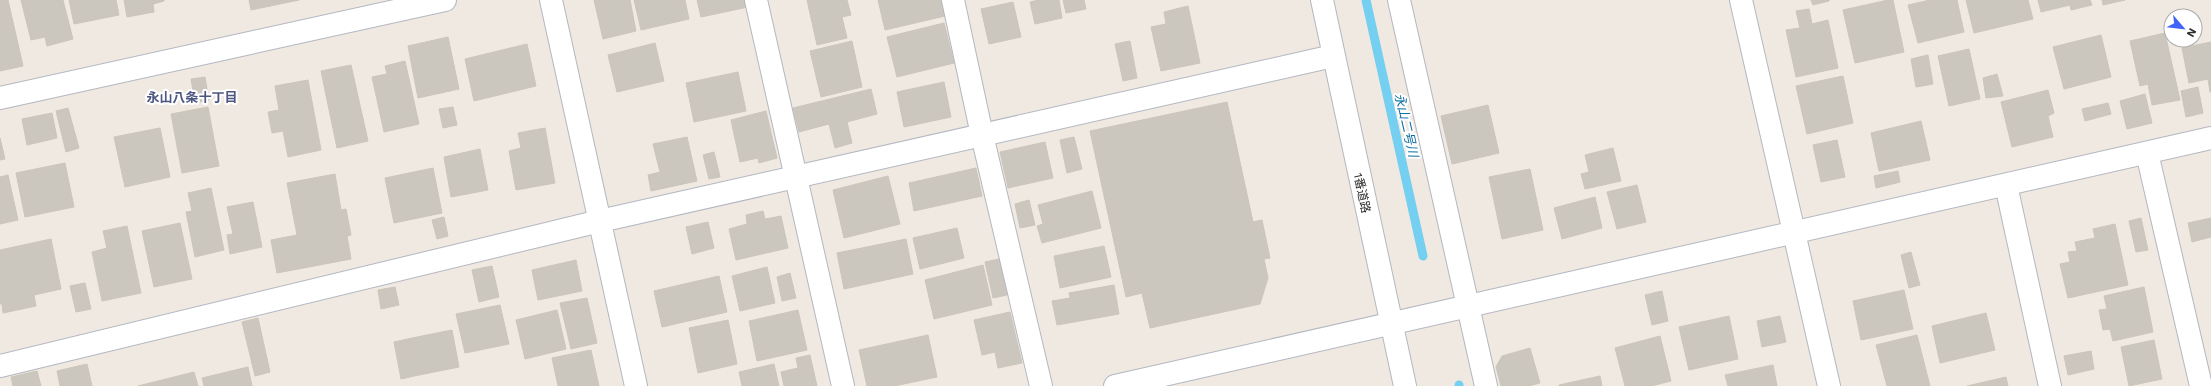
<svg xmlns="http://www.w3.org/2000/svg" width="2211" height="386" font-family="'Work Sans','Noto Sans JP',sans-serif">
<style>
.lines{fill:none;stroke-linecap:round;stroke-linejoin:round}
.stream{stroke:#75cff0;stroke-width:9}
.building{fill:#cbc7bf;stroke:#cbc5ba}
.minor-casing{stroke:#b4b7c1;stroke-width:24}
.tertiary-casing{stroke:#b4b7c1;stroke-width:24}
.minor{stroke:#fff;stroke-width:22}
.tertiary{stroke:#fff;stroke-width:22}
.labels{text-anchor:middle;stroke-width:4;stroke-linejoin:round;paint-order:stroke}
.street-label{font-size:12px;fill:#2e2e2e;stroke:#fff}
.neighbourhood-label{font-size:13px;font-weight:bold;fill:#4d5680;stroke:#fff}
.water-label{font-size:13px;font-style:italic;fill:#0d6fa3;stroke:#fff}
</style>
<rect width="100%" height="100%" fill="#efe9e1"/>
<g class="lines">
<g class="stream">
<polyline points="1366,0 1423,256"/>
<polyline points="1459,385 1459,386"/>
</g>
</g>
<g class="building">
<polygon points="0,0 8,0 23,66 0,71"/>
<polygon points="21,0 63,0 73,39 47,46 45,37 31,40"/>
<polygon points="69,0 116,0 119,15 74,24"/>
<polygon points="124,0 164,0 164,1 153,4 154,12 127,17"/>
<polygon points="249,0 299,0 251,10"/>
<polygon points="594,0 630,0 636,31 603,39"/>
<polygon points="634,0 685,0 689,19 641,30"/>
<polygon points="697,0 746,0 748,7 701,17"/>
<polygon points="807,0 847,0 851,15 842,17 847,38 817,45"/>
<polygon points="878,0 941,0 945,16 885,30"/>
<polygon points="1038,0 1059,0 1062,18 1035,24 1030,2"/>
<polygon points="1063,0 1084,0 1086,9 1066,13"/>
<polygon points="1811,0 1829,0 1829,1 1813,5"/>
<polygon points="1888,0 1893,0 1904,52 1855,63 1843,10"/>
<polygon points="1930,0 1957,0 1964,32 1918,43 1908,5"/>
<polygon points="1966,0 2028,0 2033,19 1974,33"/>
<polygon points="2038,0 2090,0 2092,5 2071,10 2070,5 2041,12"/>
<polygon points="2102,0 2125,0 2103,5"/>
<polygon points="1013,2 1021,37 989,44 981,9"/>
<polygon points="1188,6 1200,63 1161,71 1151,27 1166,24 1164,12"/>
<polygon points="1809,9 1812,24 1828,20 1838,68 1796,77 1786,30 1800,28 1796,11"/>
<polygon points="944,23 954,63 897,77 887,37"/>
<polygon points="2165,33 2180,100 2152,105 2148,84 2140,86 2130,41"/>
<polygon points="2101,35 2111,77 2064,89 2053,47"/>
<polygon points="448,37 459,89 418,98 408,46"/>
<polygon points="852,41 862,87 821,97 810,51"/>
<polygon points="1130,41 1137,78 1123,81 1115,44"/>
<polygon points="2211,42 2211,92 2210,92 2208,79 2189,83 2182,48"/>
<polygon points="655,43 664,81 617,92 608,55"/>
<polygon points="527,44 536,86 474,101 465,59"/>
<polygon points="1969,49 1980,99 1949,106 1938,56"/>
<polygon points="1928,55 1933,84 1916,87 1911,59"/>
<polygon points="405,61 419,124 384,132 372,77 387,74 385,66"/>
<polygon points="351,65 368,141 337,148 321,71"/>
<polygon points="738,72 746,111 694,122 686,83"/>
<polygon points="1997,74 2003,96 1986,98 1983,78"/>
<polygon points="1843,76 1853,123 1807,134 1796,86"/>
<polygon points="205,77 209,100 195,103 191,79"/>
<polygon points="308,80 321,150 288,157 283,131 272,133 268,112 279,110 275,86"/>
<polygon points="944,82 951,117 904,127 897,92"/>
<polygon points="2198,87 2203,113 2186,117 2181,91"/>
<polygon points="871,89 877,114 847,122 852,143 835,148 829,124 799,132 793,108"/>
<polygon points="2048,90 2054,113 2048,116 2053,137 2012,147 2001,102"/>
<polygon points="2145,94 2152,123 2127,129 2120,101"/>
<polygon points="1227,102 1253,222 1262,220 1270,258 1264,259 1268,278 1260,304 1150,328 1142,293 1126,297 1090,131"/>
<polygon points="2108,103 2111,114 2085,121 2082,109"/>
<polygon points="1488,105 1499,153 1452,164 1441,116"/>
<polygon points="208,107 219,166 182,173 171,114"/>
<polygon points="453,107 457,125 443,128 439,109"/>
<polygon points="68,108 79,148 66,152 56,111"/>
<polygon points="766,111 777,158 759,163 758,158 740,162 731,120"/>
<polygon points="52,113 57,138 27,145 22,119"/>
<polygon points="1921,121 1930,160 1879,171 1871,133"/>
<polygon points="160,128 170,177 125,187 114,137"/>
<polygon points="545,128 555,183 516,190 509,151 521,148 518,133"/>
<polygon points="687,137 697,181 651,191 648,175 660,172 653,144"/>
<polygon points="1074,137 1082,169 1067,173 1060,140"/>
<polygon points="0,138 5,159 0,160"/>
<polygon points="1837,140 1845,177 1821,182 1813,145"/>
<polygon points="1045,142 1053,178 1008,188 1000,152"/>
<polygon points="1613,148 1621,181 1585,189 1581,174 1589,172 1585,155"/>
<polygon points="480,149 488,190 451,197 444,157"/>
<polygon points="714,152 720,177 709,179 703,155"/>
<polygon points="65,163 74,207 25,217 16,173"/>
<polygon points="433,168 442,213 394,223 385,178"/>
<polygon points="976,168 982,196 914,211 909,183"/>
<polygon points="1530,169 1543,230 1502,239 1489,177"/>
<polygon points="1898,171 1900,182 1876,188 1874,176"/>
<polygon points="335,174 341,210 346,209 351,235 347,236 351,259 277,273 271,240 297,235 287,183"/>
<polygon points="8,175 18,220 0,224 0,177"/>
<polygon points="888,176 900,224 844,238 833,190"/>
<polygon points="1637,185 1646,222 1617,229 1607,192"/>
<polygon points="211,188 224,250 195,257 186,212 192,211 188,193"/>
<polygon points="1092,191 1101,228 1042,243 1037,226 1043,224 1038,205"/>
<polygon points="1595,197 1602,228 1562,239 1554,208"/>
<polygon points="1029,200 1035,225 1020,228 1015,204"/>
<polygon points="253,202 262,247 230,254 227,235 233,234 227,207"/>
<polygon points="763,211 765,219 781,216 788,248 736,260 729,229 747,224 746,215"/>
<polygon points="444,217 448,236 437,239 432,220"/>
<polygon points="2141,218 2148,250 2136,252 2129,221"/>
<polygon points="2211,218 2211,237 2192,242 2188,223"/>
<polygon points="708,222 714,248 692,254 686,227"/>
<polygon points="180,223 192,279 154,287 142,231"/>
<polygon points="2115,224 2128,285 2068,298 2060,264 2070,262 2068,252 2077,251 2075,242 2095,238 2093,229"/>
<polygon points="127,226 141,293 102,301 92,252 107,248 103,231"/>
<polygon points="957,228 964,258 920,269 913,238"/>
<polygon points="51,239 61,289 34,295 36,306 3,313 2,304 0,304 0,250"/>
<polygon points="906,239 913,274 844,289 837,253"/>
<polygon points="1104,246 1111,277 1060,288 1054,256"/>
<polygon points="1911,252 1920,285 1909,288 1901,255"/>
<polygon points="999,259 1007,295 993,298 985,262"/>
<polygon points="576,260 582,291 538,300 532,270"/>
<polygon points="983,265 992,305 934,319 925,280"/>
<polygon points="492,266 499,297 479,302 472,270"/>
<polygon points="767,267 775,303 740,311 732,276"/>
<polygon points="790,273 796,298 782,301 777,277"/>
<polygon points="719,276 727,312 662,327 654,291"/>
<polygon points="85,283 91,309 76,312 70,286"/>
<polygon points="1114,285 1119,314 1057,325 1052,301 1070,298 1069,293"/>
<polygon points="395,287 399,305 381,309 378,290"/>
<polygon points="2144,287 2153,332 2113,341 2110,329 2103,330 2099,310 2107,309 2104,296"/>
<polygon points="1904,290 1913,329 1861,340 1853,301"/>
<polygon points="1662,291 1668,321 1652,325 1645,295"/>
<polygon points="587,298 597,343 571,349 560,303"/>
<polygon points="500,305 509,344 465,353 456,314"/>
<polygon points="557,310 566,349 525,359 516,320"/>
<polygon points="798,310 807,350 757,361 749,321"/>
<polygon points="1010,312 1022,363 998,368 995,352 982,355 974,320"/>
<polygon points="1986,313 1995,350 1940,363 1932,326"/>
<polygon points="1729,316 1738,359 1689,370 1679,327"/>
<polygon points="1780,316 1786,342 1762,347 1757,321"/>
<polygon points="258,318 270,372 255,376 242,322"/>
<polygon points="728,320 737,364 698,373 689,328"/>
<polygon points="452,330 459,367 419,375 412,338"/>
<polygon points="928,335 937,377 894,386 867,386 859,350"/>
<polygon points="1917,335 1930,386 1887,386 1876,345"/>
<polygon points="1660,336 1671,381 1651,386 1625,386 1615,348"/>
<polygon points="412,338 419,375 401,379 394,342"/>
<polygon points="2154,340 2162,379 2129,386 2121,347"/>
<polygon points="1530,348 1540,383 1529,386 1501,386 1496,367 1502,356"/>
<polygon points="591,350 599,386 558,386 552,358"/>
<polygon points="2091,351 2094,369 2068,375 2064,356"/>
<polygon points="810,355 817,386 784,386 781,372 798,368 796,358"/>
<polygon points="87,364 92,386 60,386 57,371"/>
<polygon points="774,364 779,386 742,386 739,372"/>
<polygon points="1773,365 1777,386 1728,386 1725,375"/>
<polygon points="248,367 252,386 204,386 202,378"/>
<polygon points="37,371 41,386 13,386 11,377"/>
<polygon points="194,372 198,386 138,386"/>
<polygon points="1600,376 1602,386 1559,386 1559,385"/>
<polygon points="2006,377 2008,386 1967,386"/>
</g>
<g class="lines">
<defs>
<g id="minor">
<polyline points="551,0 636,386"/>
<polyline points="756,0 843,386"/>
<polyline points="953,0 982,135 1041,386"/>
<polyline points="1399,0 1486,386"/>
<polyline points="1741,0 1829,386"/>
<polyline points="0,98 445,0"/>
<polyline points="2147,153 2201,386"/>
<polyline points="2006,185 2050,386"/>
<polyline points="0,366 600,221 1333,56"/>
<polyline points="1115,386 2211,138"/>
</g>
<polyline id="tertiary" points="1322,0 1405,386"/>
</defs>
<use href="#minor" class="minor-casing"/>
<use href="#tertiary" class="tertiary-casing"/>
<use href="#minor" class="minor"/>
<use href="#tertiary" class="tertiary"/>
</g>
<g class="labels">
<g class="street-label">
<text transform="translate(1362 193) rotate(78)" y="4">1番道路</text>
</g>
<g class="neighbourhood-label">
<text x="192" y="102">永山八条十丁目</text>
</g>
<g class="water-label">
<text transform="translate(1407 125) rotate(77)" y="5">永山二号川</text>
</g>
</g>
<g transform="translate(2183 28) rotate(118)"><circle r="19" fill="#ffffff" stroke="#ababab"/>
<path d="M0-3L7 15L0 10L-7 15Z" fill="#4264fb"/>
<text y="-6" font-size="11" font-weight="bold" text-anchor="middle" fill="#2e2e2e">N</text>
</g>
</svg>
